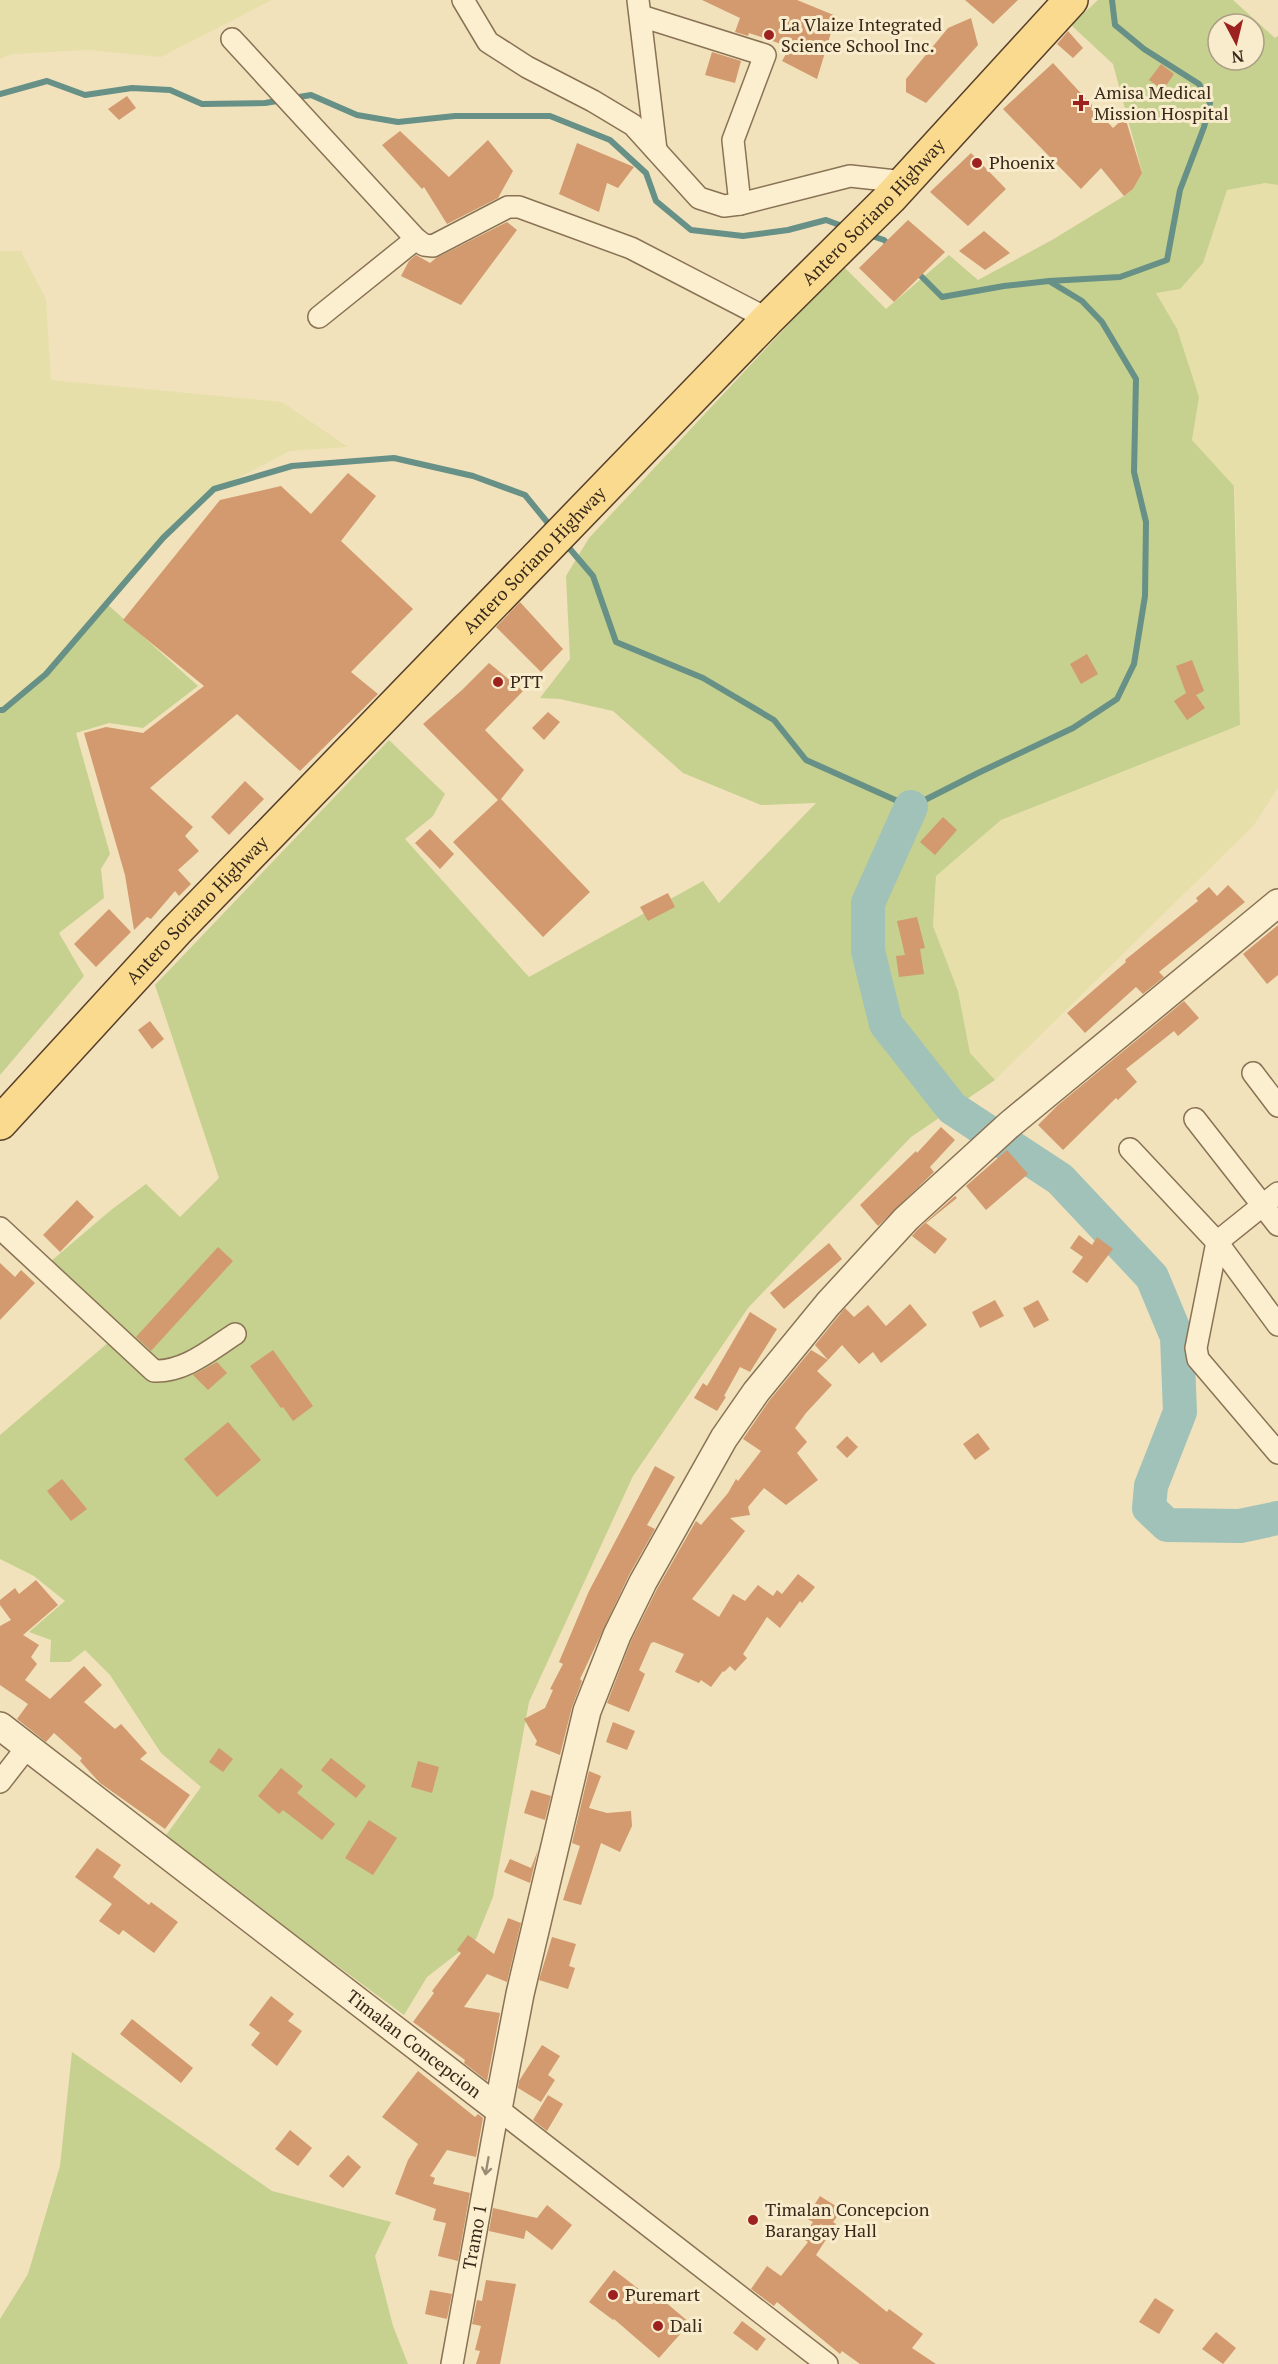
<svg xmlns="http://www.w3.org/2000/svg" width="1278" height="2364" font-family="'PT Serif',serif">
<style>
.farmland{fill:#e7dfa9}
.green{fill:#c6d08f;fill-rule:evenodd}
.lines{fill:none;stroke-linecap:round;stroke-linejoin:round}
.stream{stroke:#679087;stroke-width:6}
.river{stroke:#a0c2b9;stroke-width:34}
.building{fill:#d29a6e}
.minor-casing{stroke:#8a7254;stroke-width:24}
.tertiary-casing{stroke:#8a7254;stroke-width:30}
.primary-casing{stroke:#573f29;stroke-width:36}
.minor{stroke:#fbefcf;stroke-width:21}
.tertiary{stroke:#fbefcf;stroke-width:27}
.primary{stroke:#f9da8f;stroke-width:33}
.oneway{stroke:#9a8c74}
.poi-dot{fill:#9d221f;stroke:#f8eccc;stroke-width:2}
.labels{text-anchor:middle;stroke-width:6;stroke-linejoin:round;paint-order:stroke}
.poi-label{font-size:18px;fill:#38291a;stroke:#f8eccc;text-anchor:start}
.street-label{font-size:18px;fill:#38291a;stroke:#f8eccc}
</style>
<rect width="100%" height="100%" fill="#f1e2bc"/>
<g class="farmland">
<polygon points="0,0 272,0 161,57 89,50 12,54 0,59"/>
<polygon points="1265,183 1278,185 1278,788 1254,825 995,1080 970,1053 958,991 933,926 936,876 1001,820 1240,725 1235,487 1192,440 1199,397 1156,292 1203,263 1227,190"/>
<polygon points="0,251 21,251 46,299 51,380 282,402 348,447 290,451 217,489 161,541 46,674 3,710 0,710"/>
</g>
<g class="green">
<path d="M1098 0H1233L1275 38 1278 36V185L1265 183 1227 190 1203 263 1180 289 1156 293 1177 329 1199 397 1192 440 1234 486 1240 725 1001 820 936 876 933 926 958 991 970 1053 995 1080 911 1137 748 1308 633 1476 529 1702 493 1897 476 1939 427 1977 404 2015 164 1838 201 1787 161 1753 110 1675 85 1650 70 1662H50L51 1640 29 1632 65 1601 34 1576 0 1559V1435L116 1336 43 1268 111 1210 146 1184 180 1217 219 1178 155 985 389 740 445 794 433 816 405 839 529 977 703 881 719 903 816 803 761 805 683 773 613 711 560 699 540 698 570 659 566 576 589 538 843 266 886 309 949 255 978 280 1052 240 1124 196 1133 189 1142 172 1113 64 1071 25ZM1218 24H1254V60H1218Z"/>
<polygon points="107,604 198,686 143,728 109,723 76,733 110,854 101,869 104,898 59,933 84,976 0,1075 0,710 3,710 46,674"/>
<polygon points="72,2052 272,2191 391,2222 375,2256 393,2326 408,2364 0,2364 0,2319 28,2274 60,2166"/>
</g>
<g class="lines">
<g class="stream">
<polyline points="0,94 47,81 85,95 132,88 170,90 202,104 265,103 283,100"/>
<polyline points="293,98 311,95 357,115 398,122 455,116 550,116 610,140 646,173 656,201 691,230 743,236 788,230 826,220 845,227"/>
<polyline points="869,235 884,240 891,247"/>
<polyline points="1049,281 1120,277 1167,260 1180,190 1204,127 1210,103 1199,84 1144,49 1115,25 1112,0"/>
<polyline points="564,542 593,576 616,642 703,678 774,720 806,760 911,807 978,773 1073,728 1117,699 1134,664 1145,596 1146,522 1134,472 1136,379 1102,322 1082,301 1049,281 1004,286 942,297 916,271"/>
<polyline points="0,710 3,710 46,674 163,538 214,489 292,466 394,458 473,476 525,495 552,528"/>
</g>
<polyline class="river" points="911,807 868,903 868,951 886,1024 952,1108 1060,1179 1152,1277 1177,1337 1180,1412 1151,1486 1149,1508 1167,1525 1240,1526 1278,1518"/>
</g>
<g class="building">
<polygon points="702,0 797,0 836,16 817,79 782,61 790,47 749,33 748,36 735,32 740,18"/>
<polygon points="965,0 1018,0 993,24"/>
<polygon points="971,18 978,45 926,103 906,92 906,79 948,28"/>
<polygon points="1068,31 1083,48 1073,58 1057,44"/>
<polygon points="712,52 741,61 735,83 705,75"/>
<polygon points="1053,63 1113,128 1125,117 1142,173 1133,189 1124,196 1101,168 1081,189 1003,109"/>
<polygon points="1161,64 1174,74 1163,90 1149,80"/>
<polygon points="127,96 136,108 119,120 108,109"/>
<polygon points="400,131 449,177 488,140 513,171 498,198 447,224 424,187 422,189 382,145"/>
<polygon points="577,143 634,167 618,188 607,183 599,212 559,194"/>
<polygon points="971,153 1006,189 968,226 930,192"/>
<polygon points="908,220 945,252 894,302 859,268"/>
<polygon points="507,222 517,230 461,305 401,276 409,261 416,255 430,263 436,258"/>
<polygon points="984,231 1010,253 985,270 959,251"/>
<polygon points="348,473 376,496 341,541 413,609 351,672 378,694 300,771 237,714 150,788 193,827 185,836 199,851 178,870 191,884 179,896 175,891 151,919 147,917 134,930 125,875 84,733 106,727 143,733 204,686 123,620 220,500 281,486 311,514"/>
<polygon points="520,602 563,649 541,672 496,627"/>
<polygon points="1087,654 1098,674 1081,684 1070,664"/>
<polygon points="1192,660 1204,691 1196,695 1205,708 1187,720 1174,701 1186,693 1176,666"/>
<polygon points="489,663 523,691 485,730 524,770 501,799 590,892 543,937 453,842 498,800 423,724 462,690"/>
<polygon points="548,712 560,722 544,740 532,728"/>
<polygon points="245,781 264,799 229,835 211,817"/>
<polygon points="943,817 957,830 935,855 920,842"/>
<polygon points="430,829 454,854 440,869 415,843"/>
<polygon points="1228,885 1245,902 1159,972 1164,977 1143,994 1136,987 1085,1033 1067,1013 1126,962 1125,960 1198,901 1196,898 1209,887 1217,896"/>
<polygon points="668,893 675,907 648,921 640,907"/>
<polygon points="109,909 131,932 96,967 74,944"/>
<polygon points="917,917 925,948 920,949 924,974 899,977 896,956 905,955 897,921"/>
<polygon points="1278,925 1278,975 1267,984 1243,954"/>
<polygon points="1184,1001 1199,1018 1178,1036 1174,1031 1126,1069 1137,1082 1118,1100 1116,1098 1063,1150 1038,1125 1058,1105"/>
<polygon points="150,1021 164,1039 152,1049 138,1030"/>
<polygon points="941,1127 955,1140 930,1167 934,1172 878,1226 860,1205 916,1151 917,1153"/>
<polygon points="1007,1150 1028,1174 986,1210 966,1186"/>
<polygon points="955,1196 957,1198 926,1223 947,1239 935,1254 912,1236 917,1230"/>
<polygon points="77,1200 94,1217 60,1252 43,1235"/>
<polygon points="1079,1235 1092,1245 1097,1237 1113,1249 1087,1283 1072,1272 1083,1257 1070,1248"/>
<polygon points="829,1243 842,1259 784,1309 770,1293"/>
<polygon points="218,1247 233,1261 151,1351 136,1337"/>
<polygon points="0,1263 15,1277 21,1270 35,1283 0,1320"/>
<polygon points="995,1300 1004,1316 980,1328 972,1312"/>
<polygon points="1038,1300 1049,1320 1034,1328 1023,1308"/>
<polygon points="910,1304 927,1325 881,1363 873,1352 859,1364 842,1345 828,1360 815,1345 845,1308 854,1317 868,1305 886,1326"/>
<polygon points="750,1312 777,1329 750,1372 740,1367 724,1396 726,1397 717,1411 694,1398 703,1383 707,1386"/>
<polygon points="273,1350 313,1406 293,1421 283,1407 281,1408 250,1366"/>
<polygon points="811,1350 828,1360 817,1371 832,1385 806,1413 795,1428 807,1442 797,1453 818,1480 786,1505 764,1488 748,1507 750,1515 730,1518 745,1531 692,1599 719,1617 733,1594 745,1601 758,1585 773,1596 777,1590 782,1594 798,1574 815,1587 802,1603 800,1601 780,1628 767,1617 743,1654 747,1658 735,1671 730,1666 724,1672 723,1671 711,1687 701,1680 699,1683 675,1672 684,1654 654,1642 651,1643 639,1670 645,1674 629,1712 607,1703 631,1641 657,1589 696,1521 701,1525 728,1493 736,1479 738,1481 761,1451 743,1439 769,1401"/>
<polygon points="217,1362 227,1373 208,1390 193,1375"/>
<polygon points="228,1422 261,1460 217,1497 184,1459"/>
<polygon points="978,1433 990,1449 975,1460 963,1444"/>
<polygon points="847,1436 858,1447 847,1458 836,1447"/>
<polygon points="655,1466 675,1477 647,1525 655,1529 629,1575 580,1679 582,1681 572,1707 560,1755 535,1745 537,1741 524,1719 545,1708 553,1690 550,1689 563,1664 559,1662 589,1591"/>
<polygon points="62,1479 87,1509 71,1521 47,1491"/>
<polygon points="36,1580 58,1605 23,1635 39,1645 31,1657 37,1664 25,1680 50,1699 84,1666 102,1685 84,1702 115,1729 121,1724 147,1753 140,1759 190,1795 165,1829 100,1783 80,1761 82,1758 54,1733 46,1742 17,1719 28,1704 0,1685 0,1626 11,1620 0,1605 0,1600 15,1588 19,1594"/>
<polygon points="613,1722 635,1731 627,1750 606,1742"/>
<polygon points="219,1748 233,1759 223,1772 209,1762"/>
<polygon points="331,1758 366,1786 356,1798 321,1770"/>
<polygon points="418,1761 439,1767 432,1793 411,1787"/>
<polygon points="281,1768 303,1786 297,1793 335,1824 322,1840 283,1810 279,1814 258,1796"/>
<polygon points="589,1771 601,1776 589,1808 607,1813 631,1811 632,1826 620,1852 601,1843 581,1905 563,1900 580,1846 572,1843"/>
<polygon points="531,1790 551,1796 545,1820 524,1813"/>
<polygon points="369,1820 397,1838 373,1875 345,1858"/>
<polygon points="97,1848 121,1865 113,1877 149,1905 151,1902 178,1922 154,1953 123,1930 119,1935 99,1921 112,1904 75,1877"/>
<polygon points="538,1850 530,1883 504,1872 510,1859 531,1868"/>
<polygon points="508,1918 521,1923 507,1982 487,1974 464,2007 500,2013 487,2081 464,2063 465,2060 413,2022 434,1993 432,1991 461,1953 457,1950 468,1935 494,1954"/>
<polygon points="552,1937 576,1944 569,1966 575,1968 568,1989 539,1980"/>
<polygon points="271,1996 294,2014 288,2021 302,2031 277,2066 251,2045 260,2033 249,2025"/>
<polygon points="132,2019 193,2068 181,2083 120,2034"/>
<polygon points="542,2045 560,2056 548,2075 555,2080 541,2102 518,2088 519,2081"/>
<polygon points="418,2071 475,2117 478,2114 483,2118 476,2157 447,2150 430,2176 435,2178 433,2184 470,2193 458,2261 438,2256 446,2223 433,2220 436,2209 395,2194 408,2160 418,2144 382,2117"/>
<polygon points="548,2095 563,2104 547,2131 533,2120"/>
<polygon points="290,2130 312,2148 298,2166 275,2149"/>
<polygon points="348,2155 361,2167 343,2188 329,2176"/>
<polygon points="820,2196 842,2210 833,2222 836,2224 816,2255 887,2312 889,2309 923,2334 912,2348 936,2364 860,2364 842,2351 840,2354 777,2302 774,2306 751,2289 767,2266 781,2276 808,2242 802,2238 813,2222 806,2218"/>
<polygon points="547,2205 572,2225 552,2250 526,2230 524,2239 489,2231 493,2208 537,2218"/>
<polygon points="614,2270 653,2300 657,2295 690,2323 659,2358 614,2319 613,2320 589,2302"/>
<polygon points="486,2280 516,2284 500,2364 476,2364 480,2351 475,2350 481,2326 472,2324 477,2300 482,2301"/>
<polygon points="430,2290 452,2294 447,2319 425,2314"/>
<polygon points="1155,2298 1174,2310 1159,2334 1139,2322"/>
<polygon points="742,2321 766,2339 757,2351 733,2333"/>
<polygon points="1216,2332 1236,2348 1223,2364 1202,2349"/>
</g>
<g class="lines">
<defs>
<g id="minor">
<polyline points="463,0 488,42 527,67 593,101 633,125 699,198 724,206 740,204 850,176 905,182"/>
<polyline points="638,0 656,150"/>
<polyline points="641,16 765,55 733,140 740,204"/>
<polyline points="232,39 416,239 424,245 433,246 508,207 519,207 631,248 768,319"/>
<polyline points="319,317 416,239"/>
<polyline points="1253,1073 1278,1106"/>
<polyline points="1195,1119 1278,1225"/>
<polyline points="1130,1149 1217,1242 1278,1325"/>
<polyline points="1278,1193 1217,1242 1196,1348 1198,1359 1278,1453"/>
<path d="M0 1228 154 1371C185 1372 210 1350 235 1334"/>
<polyline points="0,1782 28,1746"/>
<path id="s1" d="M452 2364 498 2109 827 2364"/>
</g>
<g id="tertiary">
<path id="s2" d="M0 1726 498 2109 520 1994 587 1711 617 1635 643 1582 724 1438 756 1392 828 1304 906 1219 1009 1125 1278 903"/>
</g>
<g id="primary">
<path id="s3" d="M0 1123 176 931 768 319 890 198 1071 0"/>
</g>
</defs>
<use href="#minor" class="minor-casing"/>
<use href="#tertiary" class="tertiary-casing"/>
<use href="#primary" class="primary-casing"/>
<use href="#minor" class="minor"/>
<use href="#tertiary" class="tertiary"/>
<use href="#primary" class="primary"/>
</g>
<defs><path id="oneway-shaft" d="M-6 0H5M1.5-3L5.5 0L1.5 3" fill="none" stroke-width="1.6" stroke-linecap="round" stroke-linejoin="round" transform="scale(1.5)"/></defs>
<use class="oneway" href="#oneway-shaft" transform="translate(487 2166) rotate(100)"/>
<g class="poi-dot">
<circle cx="769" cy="35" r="6"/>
<path d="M1078 94h6v6h6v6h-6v6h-6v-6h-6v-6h6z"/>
<circle cx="977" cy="163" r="6"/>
<circle cx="498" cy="682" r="6"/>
<circle cx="753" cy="2220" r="6"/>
<circle cx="613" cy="2295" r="6"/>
<circle cx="658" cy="2326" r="6"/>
</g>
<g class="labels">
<g class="poi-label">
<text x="781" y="31">La Vlaize Integrated<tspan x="781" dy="21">Science School Inc.</tspan></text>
<text x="1094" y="99">Amisa Medical<tspan x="1094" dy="21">Mission Hospital</tspan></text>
<text x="989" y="169">Phoenix</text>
<text x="510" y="688">PTT</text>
<text x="765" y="2216">Timalan Concepcion<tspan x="765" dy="21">Barangay Hall</tspan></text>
<text x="625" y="2301">Puremart</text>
<text x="670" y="2332">Dali</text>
</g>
<g class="street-label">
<text dy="6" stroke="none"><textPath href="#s3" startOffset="1262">Antero Soriano Highway</textPath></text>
<text dy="6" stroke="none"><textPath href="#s3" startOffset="776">Antero Soriano Highway</textPath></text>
<text dy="6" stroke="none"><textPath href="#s3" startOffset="290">Antero Soriano Highway</textPath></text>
<text dy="6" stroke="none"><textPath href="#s2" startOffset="522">Timalan Concepcion</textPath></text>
<text dy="6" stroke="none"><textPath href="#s1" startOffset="129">Tramo 1</textPath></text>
</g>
</g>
<g transform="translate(1236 42) rotate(173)"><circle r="28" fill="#f8eccc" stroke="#ab9e85" stroke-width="1.5"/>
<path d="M0-4.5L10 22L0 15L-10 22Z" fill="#9d221f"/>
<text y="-9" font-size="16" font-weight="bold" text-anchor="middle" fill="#38291a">N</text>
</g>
</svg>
